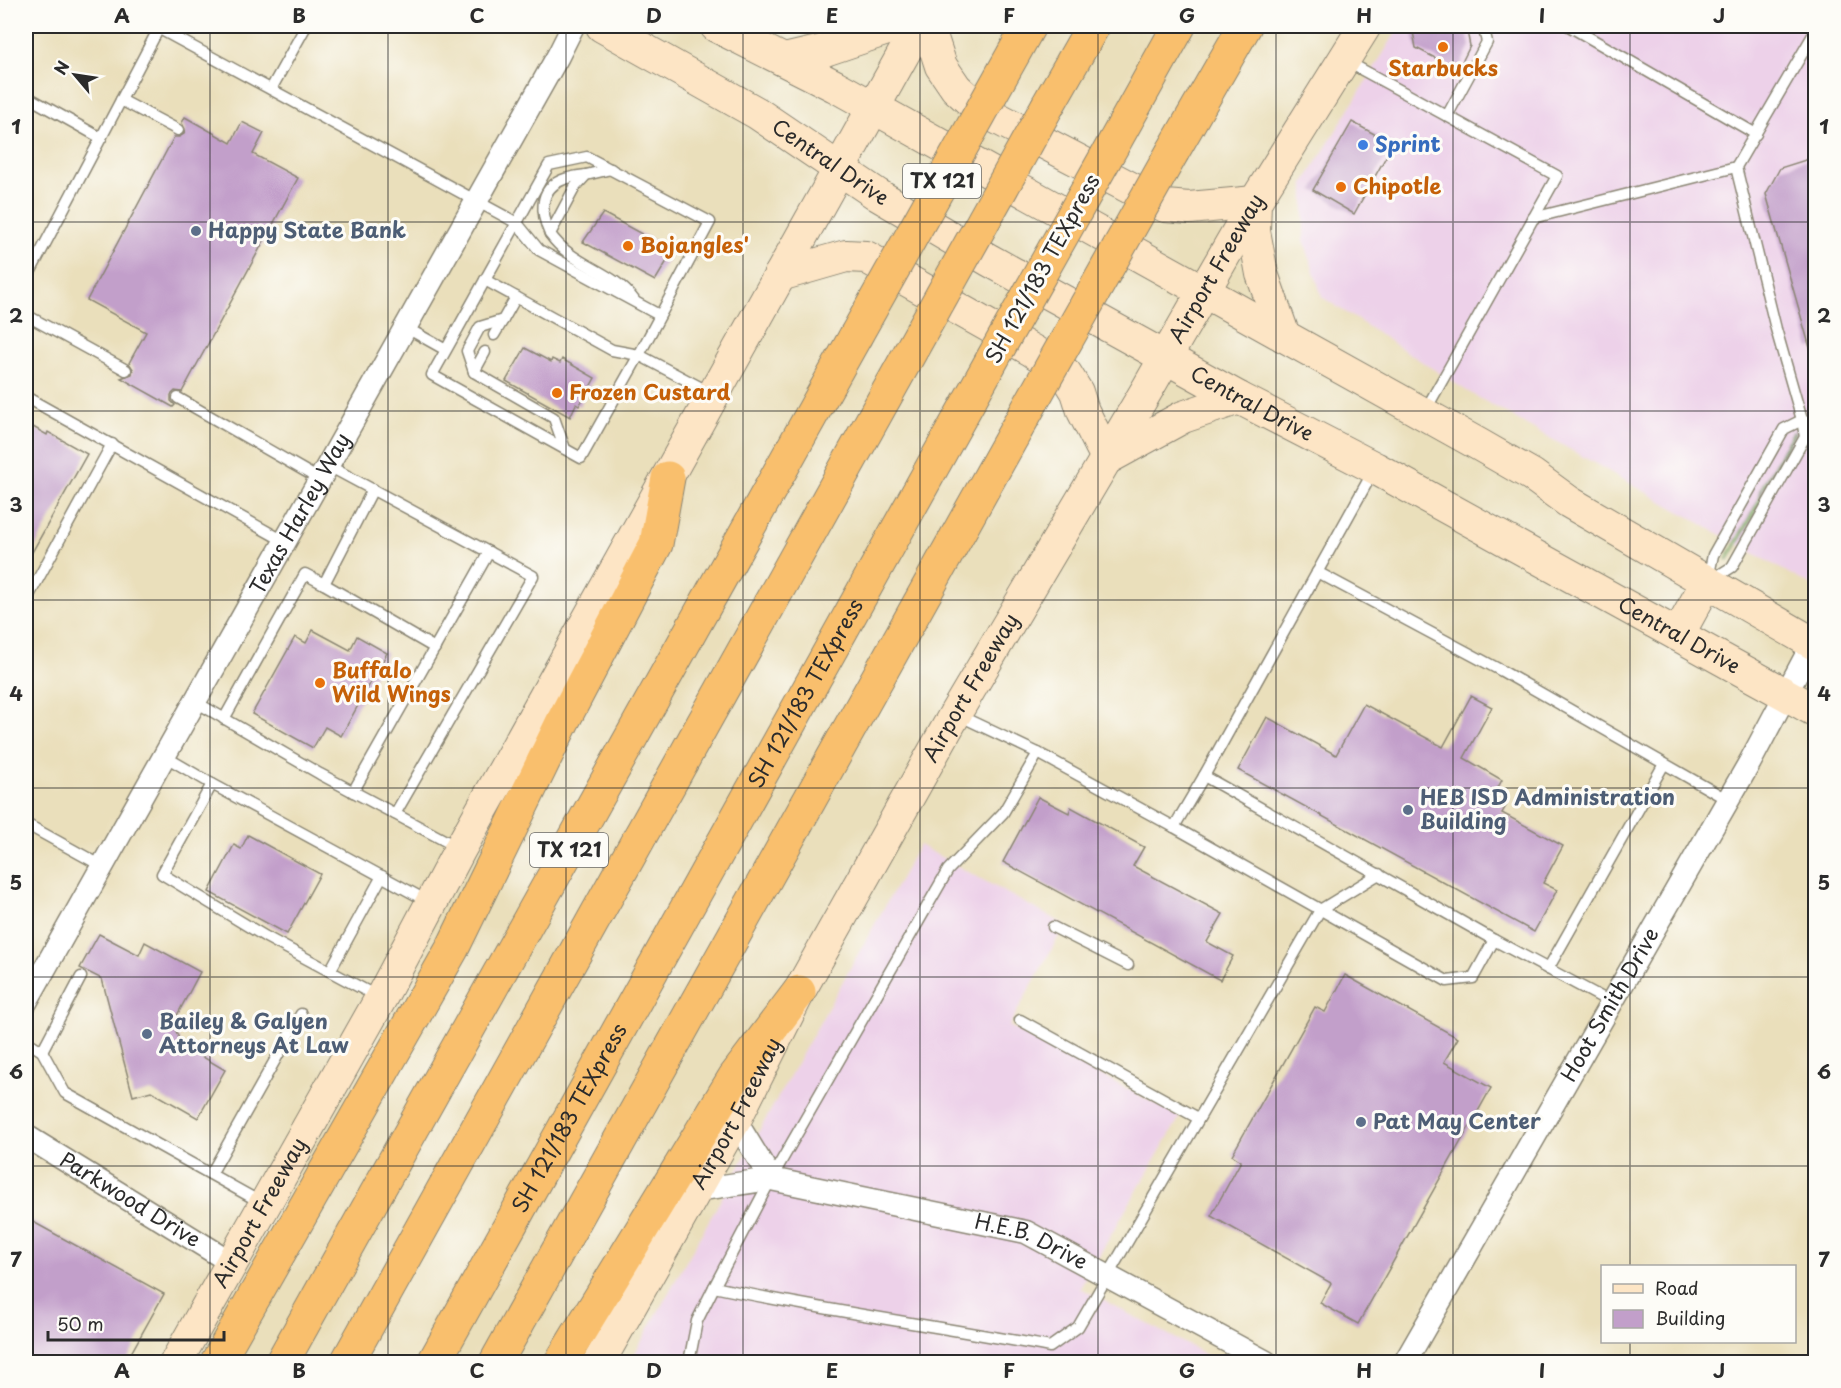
<svg xmlns="http://www.w3.org/2000/svg" width="1841" height="1388" font-family="'Playpen Sans',sans-serif">
<style>
.built{fill:#edd1e9}
.green{fill:#a4d381;stroke:#687f56;stroke-width:1.5}
.building{fill:#c29fca}
.lines{fill:none;stroke-linecap:round;stroke-linejoin:round}
.lane-casing{stroke:#8a8573;stroke-width:13}
.street-casing{stroke:#8a8573;stroke-width:25}
.secondary-casing{stroke:#8a8573;stroke-width:34}
.highway-casing{stroke:#8a8573;stroke-width:35}
.lane{stroke:#fff;stroke-width:10}
.street{stroke:#fff;stroke-width:22}
.secondary{stroke:#fde5c5;stroke-width:32}
.highway{stroke:#f9bf6d;stroke-width:33}
.highway-bridge-casing{stroke:#8a8573;stroke-width:35;stroke-linecap:butt}
.highway-bridge{stroke:#f9bf6d;stroke-width:33}
.grid{fill:none;stroke:#2b2b2b;stroke-width:1.5;stroke-opacity:0.55}
.food-dot{fill:#e8710a;stroke:#fdfcf7;stroke-width:2}
.shop-dot{fill:#3f7fe0;stroke:#fdfcf7;stroke-width:2}
.service-dot{fill:#5c6f8a;stroke:#fdfcf7;stroke-width:2}
.labels{text-anchor:middle;stroke-width:6;stroke-linejoin:round;paint-order:stroke}
.shield{fill:#fdfcf7;stroke:#6a6a68;stroke-width:1.5}
.shield-label{font-size:20px;font-weight:bold;fill:#2b2b2b}
.food-label{font-size:21px;font-weight:bold;fill:#c56008;stroke:#fdfcf7;text-anchor:start}
.shop-label{font-size:21px;font-weight:bold;fill:#366cbe;stroke:#fdfcf7;text-anchor:start}
.street-label{font-size:21px;fill:#2b2b2b;stroke:#fdfcf7}
.service-label{font-size:21px;font-weight:bold;fill:#4e5e75;stroke:#fdfcf7;text-anchor:start}
.neatline{fill:none;stroke:#2b2b2b;stroke-width:2}
.grid-label{font-size:20px;text-anchor:middle;font-weight:bold;fill:#2b2b2b}
</style>
<rect width="100%" height="100%" fill="#fdfcf7"/>
<filter id="ink" filterUnits="userSpaceOnUse"><feTurbulence type="fractalNoise" baseFrequency=".0167" numOctaves="2"/><feDisplacementMap in="SourceGraphic" scale="12" xChannelSelector="R" yChannelSelector="G"/><feConvolveMatrix kernelMatrix="1 2 1 2 8 2 1 2 1" color-interpolation-filters="sRGB"/></filter>
<filter id="wash" filterUnits="userSpaceOnUse"><feTurbulence type="fractalNoise" baseFrequency=".008" numOctaves="4" result="noise"/><feDisplacementMap in="SourceGraphic" scale="24" xChannelSelector="R" yChannelSelector="G"/><feGaussianBlur stdDeviation="1.35" result="paint"/><feColorMatrix in="noise" values="0 0 0 0 0 0 0 0 0 0 0 0 0 0 0 0 0 1.4 0 .05"/><feComposite in="paint" operator="in"/></filter>
<g filter="url(#wash)">
<rect width="100%" height="100%" fill="#eadfbb"/>
<g class="built">
<polygon points="1400,26 1815,26 1815,588 1467,391 1322,297 1304,240 1304,183"/>
<polygon points="919,845 1065,925 1009,1026 1180,1117 1080,1288 1220,1362 630,1362"/>
</g>
<polygon class="green" points="1793,432 1795,433 1762,491 1762,501 1728,561 1726,559 1758,501 1760,490"/>
<g id="blocks">
<g class="building">
<polygon points="1412,26 1466,26 1470,46 1458,70 1416,48"/>
<polygon points="185,117 231,143 242,122 264,133 253,154 298,178 182,392 175,391 171,395 171,401 175,405 173,407 121,378 132,374 133,369 129,363 146,332 87,300 174,137 179,137 184,134 185,129 182,123"/>
<polygon points="1352,122 1393,144 1354,214 1313,190"/>
<polygon points="1815,157 1815,347 1810,348 1766,194 1780,168"/>
<polygon points="603,213 673,251 655,281 583,242"/>
<polygon points="525,348 551,362 552,359 560,363 562,359 595,378 579,406 576,404 570,417 506,381"/>
<polygon points="26,423 47,435 48,432 87,454 26,563"/>
<polygon points="313,630 350,650 357,636 387,653 341,736 325,727 313,748 252,714 295,637 306,643"/>
<polygon points="1471,696 1492,707 1464,758 1502,780 1492,798 1506,806 1502,813 1563,846 1543,883 1557,890 1534,932 1238,770 1267,717 1336,755 1364,704 1443,747"/>
<polygon points="1038,797 1069,813 1071,807 1144,847 1133,866 1223,914 1207,942 1233,956 1220,980 1003,862"/>
<polygon points="248,835 320,874 287,934 209,892 234,845 241,849"/>
<polygon points="99,934 139,955 145,942 200,972 173,1023 181,1044 225,1070 198,1118 151,1091 133,1096 102,979 80,968"/>
<polygon points="1345,975 1458,1038 1444,1062 1491,1088 1358,1324 1320,1303 1331,1283 1211,1216 1241,1161 1232,1155 1315,1007 1325,1012"/>
<polygon points="26,1218 164,1294 126,1362 26,1362"/>
</g>
</g>
</g>
<g filter="url(#ink)">
<use href="#blocks" fill-opacity="0" stroke="#8a8573" stroke-width="1.5"/>
<g class="lines">
<defs>
<g id="lane">
<polyline points="1569,26 1756,134"/>
<polyline points="158,28 517,223 539,250 659,315"/>
<polyline points="1346,61 1557,176 1425,411"/>
<polyline points="271,89 306,26"/>
<polyline points="26,96 101,138 160,26"/>
<polyline points="121,100 178,130"/>
<polyline points="1447,116 1487,42 1483,26"/>
<path d="M611 169 586 175 575 187 550 234C573 267 611 269 634 300"/>
<polyline points="1533,218 1736,167"/>
<path d="M550 234C541 214 538 190 562 180 569 177 578 176 586 175"/>
<polyline points="26,280 101,138"/>
<polyline points="485,280 549,165 587,157 710,222 639,355 711,393"/>
<polyline points="516,297 503,320 480,327 467,351 474,372 554,418 565,449"/>
<polyline points="26,315 126,370"/>
<polyline points="405,327 446,350 432,375 581,458 639,355 612,350 485,280 446,350"/>
<polyline points="494,335 503,320"/>
<polyline points="474,372 485,352"/>
<polyline points="26,397 284,541"/>
<polyline points="178,398 319,479"/>
<polyline points="1802,420 1816,427"/>
<polyline points="327,465 533,576 395,814"/>
<polyline points="1317,572 1502,671 1728,800"/>
<polyline points="1708,579 1713,555 1784,429 1802,420"/>
<polyline points="1713,579 1732,567 1805,437 1802,420 1776,329 1736,167 1816,30"/>
<polyline points="324,584 435,648"/>
<polyline points="26,601 112,444"/>
<polyline points="194,701 320,774 457,847"/>
<polyline points="958,715 1038,753 1174,827"/>
<polyline points="224,719 305,574 324,584 373,489"/>
<polyline points="164,756 212,784"/>
<polygon points="1204,776 1494,940 1473,978 1447,981 1174,827"/>
<polyline points="1204,776 1374,470"/>
<polyline points="353,792 489,552"/>
<polyline points="26,824 102,866"/>
<polyline points="1053,927 1128,965"/>
<polyline points="1494,940 1612,1003"/>
<polyline points="1548,969 1664,764"/>
<polyline points="330,971 382,876"/>
<polyline points="378,997 266,937 162,874 212,784 429,902"/>
<polyline points="1020,1020 1198,1118"/>
<polyline points="26,1041 42,1051 65,1093 262,1203"/>
<polyline points="42,1051 81,977"/>
<polyline points="211,1174 301,1014"/>
<path d="M714 1287C825 1311 938 1326 1050 1347L1078 1327 1320 910 1379 874"/>
<polyline points="689,1362 697,1321 714,1287 771,1179 948,870 1003,813 1038,753"/>
</g>
<g id="street">
<path id="s1" d="M26 1002 558 56 573 26"/>
<polyline points="735,1120 771,1179"/>
<path id="s2" d="M26 1136 232 1263"/>
<path id="s3" d="M696 1190 771 1179 1026 1232 1266 1362"/>
<path id="s4" d="M1405 1362 1750 762 1813 643"/>
</g>
<g id="secondary">
<path id="s5" d="M602 26 757 113 878 195 989 260 1239 398 1375 468 1816 711"/>
<polyline points="716,26 835,86 1478,444 1532,475 1569,502 1816,645"/>
<polyline points="928,26 941,66 956,88 978,108 1165,206 1189,208 1255,202 1254,231 1262,274 1284,336"/>
<polyline points="784,60 822,51 896,26"/>
<polyline points="780,275 846,256 866,257 1033,351 1066,374 1077,392 1083,411 1107,458"/>
<polyline points="1108,458 1183,417 1239,398"/>
<polyline points="1678,635 1707,582"/>
<path id="s6" d="M176 1362 381 998 460 849 919 26"/>
<path id="s7" d="M599 1362 735 1120 799 992 955 714 1148 388 1255 202 1365 26"/>
</g>
<g id="highway">
<polyline points="1048,105 1093,26"/>
<polyline points="1115,141 1179,26"/>
<polyline points="1173,151 1245,26"/>
<polyline points="217,1362 452,949 563,721 656,544 668,478"/>
<polyline points="282,1362 855,337"/>
<polyline points="347,1362 932,313"/>
<path id="s8" d="M434 1362 998 349"/>
<polyline points="496,1362 1016,430"/>
<polyline points="561,1362 734,1078 799,992"/>
</g>
</defs>
<use href="#lane" class="lane-casing"/>
<use href="#street" class="street-casing"/>
<use href="#secondary" class="secondary-casing"/>
<use href="#highway" class="highway-casing"/>
<use href="#lane" class="lane"/>
<use href="#street" class="street"/>
<use href="#secondary" class="secondary"/>
<use href="#highway" class="highway"/>
<defs>
<g id="highway-bridge">
<polyline points="932,313 1048,105"/>
<polyline points="855,337 1029,26"/>
<polyline points="998,349 1115,141"/>
<polyline points="1016,430 1173,151"/>
</g>
</defs>
<use href="#highway-bridge" class="highway-bridge-casing"/>
<use href="#highway-bridge" class="highway-bridge"/>
</g>
</g>
<path class="grid" d="M210 26V1362M388 26V1362M566 26V1362M743 26V1362M920 26V1362M1098 26V1362M1276 26V1362M1453 26V1362M1630 26V1266M26 222H1816M26 411H1816M26 600H1816M26 788H1816M26 977H1816M26 1166H1816M1630 1342V1362"/>
<g class="food-dot">
<circle cx="1443" cy="47" r="6"/>
<circle cx="1341" cy="187" r="6"/>
<circle cx="628" cy="246" r="6"/>
<circle cx="557" cy="393" r="6"/>
<circle cx="320" cy="683" r="6"/>
</g>
<circle class="shop-dot" cx="1363" cy="145" r="6"/>
<g class="service-dot">
<circle cx="196" cy="231" r="6"/>
<circle cx="1408" cy="810" r="6"/>
<circle cx="147" cy="1034" r="6"/>
<circle cx="1361" cy="1122" r="6"/>
</g>
<g class="labels">
<g class="shield">
<rect x="903" y="164" width="78" height="34" rx="4.5"/>
<rect x="530" y="833" width="78" height="34" rx="4.5"/>
</g>
<g class="shield-label">
<text x="942" y="188">TX 121</text>
<text x="569" y="857">TX 121</text>
</g>
<g class="food-label">
<text x="1443" y="76" text-anchor="middle">Starbucks</text>
<text x="1353" y="194">Chipotle</text>
<text x="640" y="253">Bojangles'</text>
<text x="569" y="400">Frozen Custard</text>
<text x="332" y="678">Buffalo<tspan x="332" dy="24">Wild Wings</tspan></text>
</g>
<g class="shop-label">
<text x="1375" y="152">Sprint</text>
</g>
<g class="street-label">
<text dy="7" stroke="none"><textPath href="#s5" startOffset="266">Central Drive</textPath></text>
<text transform="translate(1043 269) rotate(-61)" y="7">SH 121/183 TEXpress</text>
<text dy="7" stroke="none"><textPath href="#s7" startOffset="1256">Airport Freeway</textPath></text>
<text dy="7" stroke="none"><textPath href="#s5" startOffset="752">Central Drive</textPath></text>
<text dy="7" stroke="none"><textPath href="#s1" startOffset="560">Texas Harley Way</textPath></text>
<text dy="7" stroke="none"><textPath href="#s5" startOffset="1238">Central Drive</textPath></text>
<text dy="7" stroke="none"><textPath href="#s7" startOffset="770">Airport Freeway</textPath></text>
<text dy="7" stroke="none"><textPath href="#s8" startOffset="765">SH 121/183 TEXpress</textPath></text>
<text dy="7" stroke="none"><textPath href="#s4" startOffset="412">Hoot Smith Drive</textPath></text>
<text dy="7" stroke="none"><textPath href="#s7" startOffset="284">Airport Freeway</textPath></text>
<text dy="7" stroke="none"><textPath href="#s8" startOffset="279">SH 121/183 TEXpress</textPath></text>
<text dy="7" stroke="none"><textPath href="#s2" startOffset="122">Parkwood Drive</textPath></text>
<text dy="7" stroke="none"><textPath href="#s6" startOffset="171">Airport Freeway</textPath></text>
<text dy="7" stroke="none"><textPath href="#s3" startOffset="344">H.E.B. Drive</textPath></text>
</g>
<g class="service-label">
<text x="208" y="238">Happy State Bank</text>
<text x="1420" y="805">HEB ISD Administration<tspan x="1420" dy="24">Building</tspan></text>
<text x="159" y="1029">Bailey &amp; Galyen<tspan x="159" dy="24">Attorneys At Law</tspan></text>
<text x="1373" y="1129">Pat May Center</text>
</g>
</g>
<rect width="1841" height="1388" fill="none" stroke="#fdfcf7" stroke-width="66"/>
<rect x="1601" y="1265" width="195" height="78" fill="#fdfcf7" stroke="#a9a8a5" stroke-width="1.5"/>
<rect x="1613" y="1284" width="30" height="9" fill="#fde5c5" stroke="#a9a8a5" stroke-width="1.5"/>
<text x="1655" y="1295" font-size="18" fill="#2b2b2b">Road</text>
<rect x="1613" y="1310" width="30" height="18" fill="#c29fca" stroke="#a9a8a5" stroke-width="1.5"/>
<text x="1655" y="1325" font-size="18" fill="#2b2b2b">Building</text>
<g transform="translate(75 75) rotate(299)" stroke="#fdfcf7" stroke-width="4.5" paint-order="stroke">
<path d="M0-4.5L10 22L0 15L-10 22Z" fill="#2b2b2b"/>
<text y="-9" font-size="16" font-weight="bold" text-anchor="middle" fill="#2b2b2b">N</text>
</g>
<path d="M48 1331v9h176v-9" fill="none" stroke="#2b2b2b" stroke-width="3"/>
<text x="57" y="1331" font-size="18" fill="#2b2b2b" stroke="#fdfcf7" stroke-width="4.5" paint-order="stroke">50 m</text>
<rect x="33" y="33" width="1775" height="1322" class="neatline"/>
<g class="grid-label">
<text x="122" y="23">A</text>
<text x="299" y="23">B</text>
<text x="477" y="23">C</text>
<text x="654" y="23">D</text>
<text x="832" y="23">E</text>
<text x="1009" y="23">F</text>
<text x="1187" y="23">G</text>
<text x="1364" y="23">H</text>
<text x="1542" y="23">I</text>
<text x="1719" y="23">J</text>
<text x="16" y="134">1</text>
<text x="1824" y="134">1</text>
<text x="16" y="323">2</text>
<text x="1824" y="323">2</text>
<text x="16" y="512">3</text>
<text x="1824" y="512">3</text>
<text x="16" y="701">4</text>
<text x="1824" y="701">4</text>
<text x="16" y="890">5</text>
<text x="1824" y="890">5</text>
<text x="16" y="1079">6</text>
<text x="1824" y="1079">6</text>
<text x="16" y="1267">7</text>
<text x="1824" y="1267">7</text>
<text x="122" y="1378">A</text>
<text x="299" y="1378">B</text>
<text x="477" y="1378">C</text>
<text x="654" y="1378">D</text>
<text x="832" y="1378">E</text>
<text x="1009" y="1378">F</text>
<text x="1187" y="1378">G</text>
<text x="1364" y="1378">H</text>
<text x="1542" y="1378">I</text>
<text x="1719" y="1378">J</text>
</g>
</svg>
